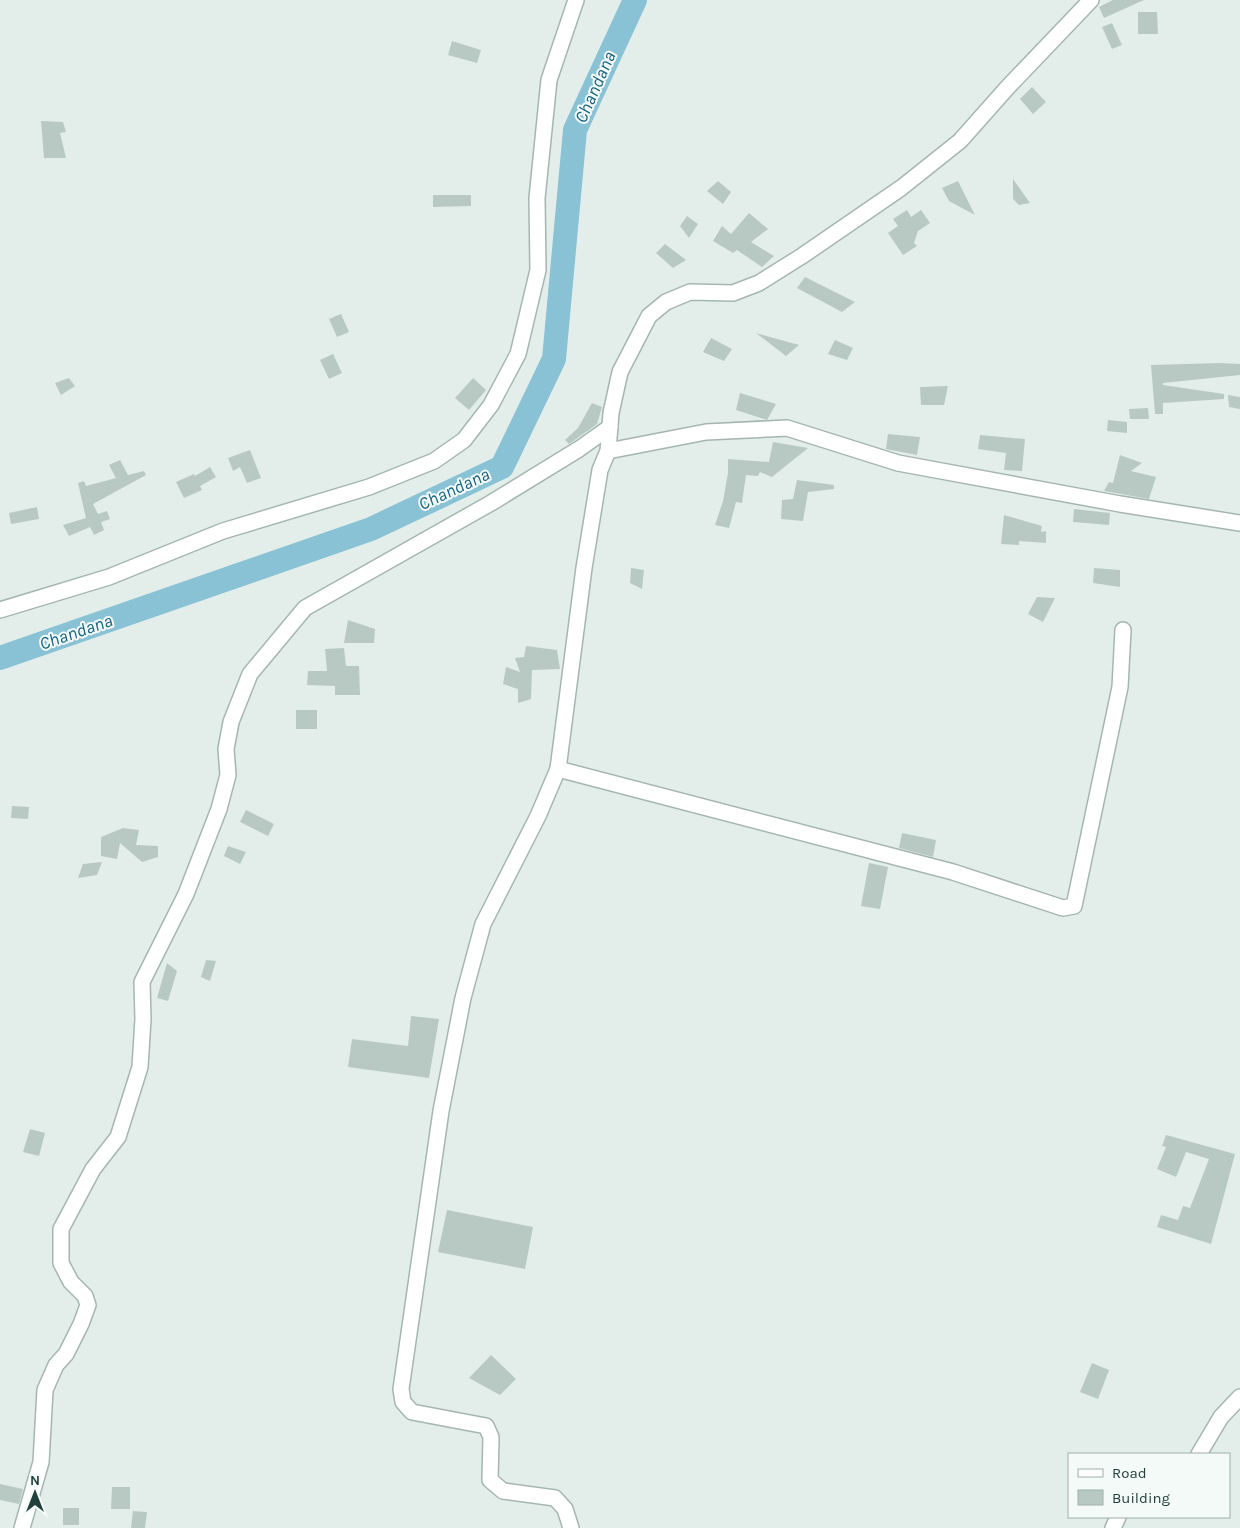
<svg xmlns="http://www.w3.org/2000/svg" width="1240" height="1528" font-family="Karla,sans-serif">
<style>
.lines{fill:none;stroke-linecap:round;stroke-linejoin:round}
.river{stroke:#89c2d5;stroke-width:24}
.building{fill:#b8c9c3}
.minor-casing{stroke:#a5b6b2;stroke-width:18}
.minor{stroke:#fff;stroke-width:15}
.labels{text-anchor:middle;stroke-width:4;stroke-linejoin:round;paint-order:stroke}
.water-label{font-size:18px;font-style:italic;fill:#196580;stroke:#f4faf8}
</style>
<rect width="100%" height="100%" fill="#e3eeea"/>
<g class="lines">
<polyline class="river" points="0,658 371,529 502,467 554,359 575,130 635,0"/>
</g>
<g class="building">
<polygon points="1113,0 1144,0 1104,18 1099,7"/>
<polygon points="1138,12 1157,12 1158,34 1138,34"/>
<polygon points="1112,23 1122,45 1112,49 1102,27"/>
<polygon points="452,41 481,50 477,63 448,55"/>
<polygon points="1032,87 1046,102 1033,114 1020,99"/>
<polygon points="41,121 63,122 66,132 60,133 66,158 44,158"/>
<polygon points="1013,179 1030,203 1019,205 1013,199"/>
<polygon points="718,181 731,192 723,204 707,191"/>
<polygon points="958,181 975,215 949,201 942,188"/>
<polygon points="433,195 471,195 471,206 433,207"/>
<polygon points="907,210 911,217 921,210 930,223 918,231 914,243 917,246 903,255 888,233 898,226 893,219"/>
<polygon points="749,213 768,229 751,242 774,256 762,267 737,250 733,253 713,241 722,226 731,234"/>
<polygon points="687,216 698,224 689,238 680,226"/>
<polygon points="665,244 686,260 673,268 656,253"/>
<polygon points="805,277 855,302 842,312 797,288"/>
<polygon points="341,314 349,332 337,337 329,319"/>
<polygon points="756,333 799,345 786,356"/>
<polygon points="711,338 732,349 724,361 703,352"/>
<polygon points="835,340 853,348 847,360 828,354"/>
<polygon points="333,354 342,373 329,379 320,360"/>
<polygon points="1220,363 1240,364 1240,375 1163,383 1163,385 1224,394 1224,399 1163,403 1163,414 1155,414 1151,365"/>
<polygon points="69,378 75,386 61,395 55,383"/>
<polygon points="473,378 486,390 469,410 455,398"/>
<polygon points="948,386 944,405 921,405 920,387"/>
<polygon points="740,393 776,404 767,420 736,410"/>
<polygon points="1228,395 1240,397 1240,409 1229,407"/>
<polygon points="592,403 602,407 597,424 569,444 565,440 578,428"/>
<polygon points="1148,408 1149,419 1130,419 1129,409"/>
<polygon points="1108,420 1127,422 1127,433 1107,431"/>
<polygon points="888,434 920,437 917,455 886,449"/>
<polygon points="980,435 1025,439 1022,471 1004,470 1006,453 978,449"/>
<polygon points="773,442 808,448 772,477 760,472 758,476 746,475 742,503 736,502 729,528 715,525 723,501 728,473 728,459 769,462"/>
<polygon points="250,450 261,478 247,483 240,467 233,471 228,458"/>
<polygon points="1120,455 1142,463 1131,471 1156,477 1149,499 1104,491 1109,482 1113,483"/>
<polygon points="120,460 128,475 144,471 146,475 93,504 98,514 107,511 110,519 101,522 104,530 94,535 90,527 69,536 63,525 86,518 78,483 84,481 86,486 116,478 109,465"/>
<polygon points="210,467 216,477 200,486 202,490 184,498 176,482 194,474 195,476"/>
<polygon points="797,480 834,485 834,489 808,492 803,521 781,519 782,500 793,499"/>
<polygon points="37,507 39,519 11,524 9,513"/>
<polygon points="1074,509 1110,513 1109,525 1073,522"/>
<polygon points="1004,515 1042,526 1041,532 1046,531 1046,543 1019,541 1019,545 1001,544"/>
<polygon points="631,568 644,570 642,589 630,583"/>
<polygon points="1094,568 1120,570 1120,587 1093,583"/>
<polygon points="1037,597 1055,598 1043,622 1028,614"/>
<polygon points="348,620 375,629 374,643 344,643"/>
<polygon points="526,646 557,650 560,669 532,670 531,699 518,703 518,689 503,684 506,667 520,672 515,658 524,657"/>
<polygon points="344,648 346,666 359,666 360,695 335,695 335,686 307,685 308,671 327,671 325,649"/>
<rect x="296" y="710" width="21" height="19"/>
<polygon points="12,806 29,807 28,819 11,818"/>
<polygon points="246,810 274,824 268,836 240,822"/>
<polygon points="123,828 139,830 136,845 158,846 158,857 142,862 120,843 117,859 101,856 101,837"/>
<polygon points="902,833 936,840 933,857 899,848"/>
<polygon points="228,846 246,852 240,864 224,856"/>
<polygon points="102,862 97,875 78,878 83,864"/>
<polygon points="869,863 888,867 880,909 861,906"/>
<polygon points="206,960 216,961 210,981 201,977"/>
<polygon points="167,963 177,971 168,1001 157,998"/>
<polygon points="411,1016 439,1019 429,1078 348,1067 352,1039 408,1046"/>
<polygon points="30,1129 45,1133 39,1156 23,1152"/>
<polygon points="1166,1135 1235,1154 1211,1244 1157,1227 1161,1215 1178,1220 1183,1206 1190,1208 1209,1159 1186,1152 1176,1177 1157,1169 1166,1147 1162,1146"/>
<polygon points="447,1210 533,1227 525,1269 438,1252"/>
<polygon points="491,1355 516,1379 500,1395 469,1378"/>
<polygon points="1092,1363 1109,1370 1098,1399 1080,1392"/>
<polygon points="0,1484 23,1489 19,1504 0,1500"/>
<polygon points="112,1487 130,1487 130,1509 111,1509"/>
<rect x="63" y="1508" width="16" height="17"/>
<polygon points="133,1511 147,1512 145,1528 131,1528"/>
</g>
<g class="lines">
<defs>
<g id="minor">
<polyline points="608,451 706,432 787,428 898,463 1120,504 1240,523"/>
<polyline points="0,610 109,577 223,531 369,487 434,461 464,440 491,405 518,354 538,270 537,198 549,80 576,0"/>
<polyline points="558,769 584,568 600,470 608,451 611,413 620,372 649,316 666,302 690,292 733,293 759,283 802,256 901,188 960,141 1007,88 1091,0"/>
<polyline points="1199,1454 1221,1417 1240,1397"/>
<polyline points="22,1528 41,1462 45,1390 56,1365 66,1354 81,1324 88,1305 85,1296 71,1282 61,1263 61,1229 93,1169 118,1137 140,1067 143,1019 142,982 186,894 219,809 228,775 226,749 231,722 250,674 305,608 491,503 579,449 610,427"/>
<polyline points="571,1528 565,1509 555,1498 503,1491 490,1480 491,1437 486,1426 412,1412 403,1402 401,1389 441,1111 463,998 483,924 538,816 558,769 953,872 1063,908 1074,906 1120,687 1123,630"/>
<polyline points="1113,1528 1118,1517"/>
</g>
</defs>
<use href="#minor" class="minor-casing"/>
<use href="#minor" class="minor"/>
</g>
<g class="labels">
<g class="water-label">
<text transform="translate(595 87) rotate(-66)" y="6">Chandana</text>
<text transform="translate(454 489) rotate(-25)" y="6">Chandana</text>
<text transform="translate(76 632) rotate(-19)" y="6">Chandana</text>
</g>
</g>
<rect x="1068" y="1453" width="162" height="65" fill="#f4faf8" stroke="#a0b0ac"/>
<rect x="1078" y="1469" width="25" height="8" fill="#ffffff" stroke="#a0b0ac"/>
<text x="1112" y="1478" font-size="15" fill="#22403b">Road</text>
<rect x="1078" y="1490" width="25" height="15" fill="#b8c9c3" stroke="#a0b0ac"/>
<text x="1112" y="1503" font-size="15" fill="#22403b">Building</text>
<g transform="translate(35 1493)" stroke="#f4faf8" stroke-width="4" paint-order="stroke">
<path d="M0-4L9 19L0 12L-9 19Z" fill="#22403b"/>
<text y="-8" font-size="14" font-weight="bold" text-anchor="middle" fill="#22403b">N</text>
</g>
</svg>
